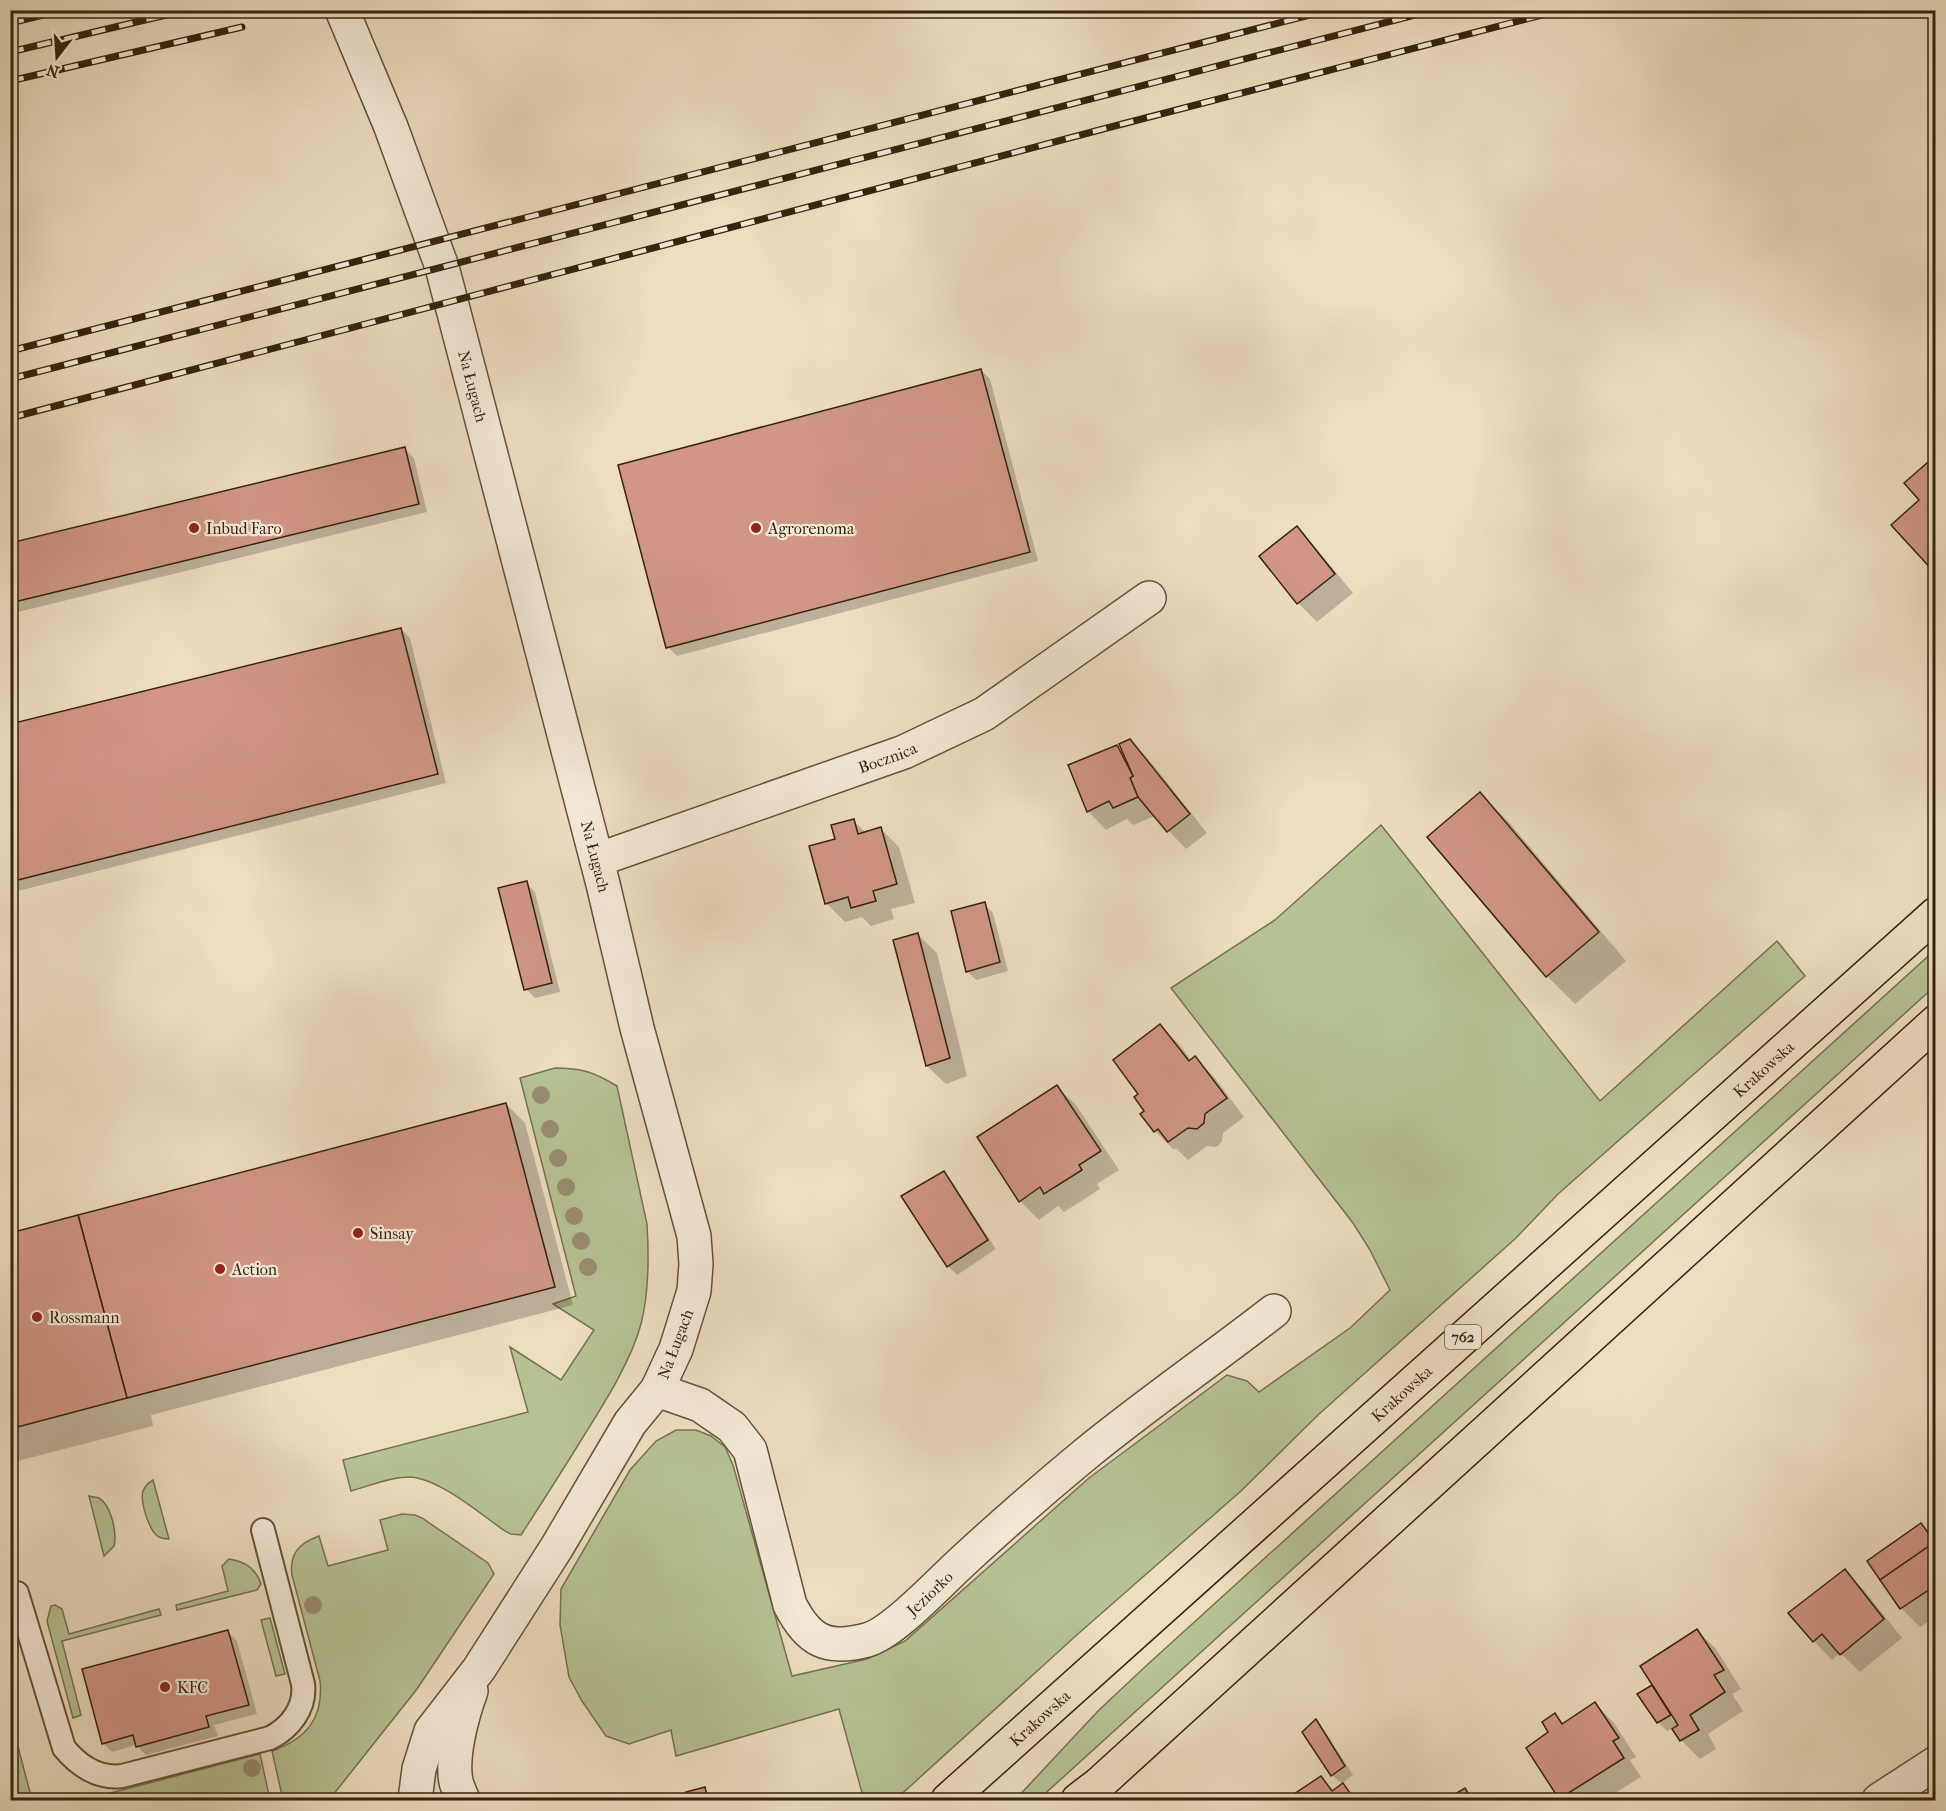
<svg xmlns="http://www.w3.org/2000/svg" width="1946" height="1811" font-family="'IM FELL French Canon',serif">
<style>
.green{fill:#b6c294;stroke:#767250;stroke-width:1.5}
.shadow{fill:#0003;fill-rule:evenodd}
.building{fill:#d19685;stroke:#35230c;stroke-width:1.5}
.lines{fill:none;stroke-linecap:round;stroke-linejoin:round}
.lane-casing{stroke:#635239;stroke-width:26}
.street-casing{stroke:#635239;stroke-width:36}
.primary-casing{stroke:#35230c;stroke-width:36}
.lane{stroke:#f3e9d7;stroke-width:22}
.street{stroke:#f3e9d7;stroke-width:33}
.primary{stroke:#edddc1;stroke-width:33}
.rail-casing{stroke:#35230c;stroke-width:7}
.rail{stroke:#f3e9d7;stroke-width:4.5;stroke-dasharray:14;stroke-linecap:butt}
.tree{fill:#998d70}
.poi-dot{fill:#8f2418;stroke:#f3e9d7;stroke-width:2}
.labels{text-anchor:middle;stroke-width:4.5;stroke-linejoin:round;paint-order:stroke}
.shield{fill:#f3e9d7;stroke:#6e5e49;stroke-width:1.5}
.shield-label{font-size:15px;font-weight:bold;fill:#35230c}
.street-label{font-size:16px;fill:#35230c;stroke:#f3e9d7}
.poi-label{font-size:16px;fill:#35230c;stroke:#f3e9d7;text-anchor:start}
</style>
<rect width="100%" height="100%" fill="#edddc1"/>
<filter id="stains"><feTurbulence type="fractalNoise" baseFrequency=".00333" numOctaves="4"/><feColorMatrix values="0 0 0 0 .2 0 0 0 0 .09 0 0 0 0 .02 0 0 0 .5 -.17"/></filter>
<radialGradient id="worn" r=".72"><stop offset=".6" stop-color="#630" stop-opacity="0"/><stop offset="1" stop-color="#630" stop-opacity=".3"/></radialGradient>
<g class="green">
<polygon points="1381,825 1600,1101 1777,941 1805,976 1558,1194 1516,1238 1318,1415 1241,1491 1079,1633 895,1800 864,1800 839,1709 676,1756 671,1730 629,1744 606,1736 582,1701 569,1677 560,1625 561,1589 630,1470 656,1441 676,1430 696,1430 711,1436 725,1447 733,1465 792,1676 867,1659 905,1641 1089,1478 1227,1375 1247,1381 1259,1392 1350,1328 1390,1290 1370,1250 1353,1223 1171,988 1275,920"/>
<polygon points="1935,950 1935,986 1038,1800 1015,1800 1098,1711 1147,1665"/>
<path d="M555 1068C581 1068 594 1072 617 1086L647 1224C649 1256 649 1293 641 1324 631 1361 605 1402 585 1434 564 1468 543 1501 521 1535L511 1534 505 1531C480 1514 439 1478 409 1477 390 1477 369 1486 351 1491L343 1460 528 1412 510 1347 561 1380 594 1330 553 1304 576 1296 520 1078Z"/>
<path d="M153 1480 169 1539C166 1539 163 1539 159 1537 149 1532 140 1501 143 1491 145 1486 148 1483 153 1480Z"/>
<path d="M89 1496C92 1497 97 1497 99 1498 112 1506 117 1534 114 1546L104 1556Z"/>
<path d="M402 1514 415 1515 422 1518 488 1563 494 1574 417 1689 329 1800H283L272 1751C306 1739 324 1718 320 1681L292 1575C289 1553 300 1543 319 1536L328 1566 388 1550 380 1520Z"/>
<path d="M229 1559C244 1561 256 1568 261 1584L257 1590 177 1610 176 1605 228 1591 222 1566Z"/>
<polygon points="55,1605 62,1609 69,1634 159,1609 161,1615 62,1641 81,1715 73,1718 47,1621 51,1606"/>
<polygon points="270,1618 285,1674 276,1676 261,1620"/>
<polygon points="10,1720 11,1720 32,1800 11,1800"/>
<polygon points="260,1754 270,1800 84,1800"/>
</g>
<g class="shadow">
<polygon points="981,370 990,379 1038,561 677,656 668,647"/>
<polygon points="405,449 414,458 427,512 10,614 10,545"/>
<polygon points="1297,528 1315,547 1353,593 1317,622 1298,603 1261,557"/>
<polygon points="401,629 410,638 446,783 10,893 10,726"/>
<polygon points="1130,741 1149,760 1207,833 1186,849 1155,816 1133,825 1127,819 1106,830 1088,811 1117,746 1124,754"/>
<polygon points="1480,794 1508,821 1626,961 1575,1004 1547,976"/>
<polygon points="853,820 866,833 881,829 899,847 915,903 891,909 894,919 871,926 862,917 845,922 826,903 837,840"/>
<polygon points="526,883 535,892 560,992 535,998 526,989"/>
<polygon points="984,904 993,913 1008,971 976,980 967,971"/>
<polygon points="918,935 937,953 967,1076 946,1084 927,1066"/>
<polygon points="1160,1026 1179,1044 1192,1061 1196,1059 1215,1078 1244,1117 1223,1133 1222,1142 1216,1147 1207,1146 1188,1160 1176,1148 1174,1150 1155,1131 1140,1094"/>
<polygon points="1057,1087 1076,1105 1119,1170 1097,1184 1100,1189 1064,1212 1058,1206 1039,1220 1020,1201"/>
<polygon points="506,1104 525,1123 573,1305 151,1415 153,1426 10,1463 10,1234"/>
<polygon points="943,1173 952,1182 996,1249 957,1275 948,1266"/>
<polygon points="1921,1525 1936,1539 1936,1616 1920,1627 1901,1608"/>
<polygon points="1844,1571 1863,1589 1902,1638 1860,1672 1840,1653 1832,1660 1814,1641"/>
<path d="M1697 1630 1716 1649 1741 1689 1732 1694 1743 1711 1708 1734 1716 1749 1700 1759 1681 1740 1673 1728 1667 1731 1658 1722 1639 1694 1654 1685ZM1656 1694H1660L1676 1720 1674 1722Z"/>
<polygon points="228,1632 237,1641 257,1714 214,1725 218,1736 146,1755 136,1745 112,1752 103,1743"/>
<polygon points="1595,1704 1614,1723 1636,1757 1630,1760 1641,1777 1604,1800 1563,1800 1528,1748 1550,1733 1555,1715 1564,1724"/>
<polygon points="1316,1721 1324,1730 1353,1775 1341,1784 1358,1800 1288,1800 1321,1778 1334,1791 1343,1785 1332,1775 1304,1732"/>
<polygon points="704,1789 714,1800 729,1797 732,1800 690,1800 688,1793"/>
<polygon points="1465,1790 1475,1800 1448,1800"/>
</g>
<g class="building">
<polygon points="981,369 1030,552 666,648 618,465"/>
<polygon points="405,447 419,504 10,603 10,543"/>
<polygon points="1935,456 1936,456 1936,574 1891,525 1919,500 1904,483"/>
<polygon points="1297,526 1335,574 1297,604 1259,556"/>
<polygon points="401,628 438,774 10,882 10,724"/>
<polygon points="1130,739 1190,814 1167,832 1138,797 1130,778 1133,776 1119,744"/>
<polygon points="1117,745 1133,776 1130,778 1138,797 1113,808 1109,801 1087,812 1068,765"/>
<polygon points="1480,792 1599,932 1546,977 1427,837"/>
<polygon points="854,819 858,834 881,827 897,884 873,891 876,901 851,908 848,897 825,904 809,846 835,839 831,825"/>
<polygon points="527,881 552,983 524,990 498,888"/>
<polygon points="985,902 1000,962 966,972 951,911"/>
<polygon points="918,933 950,1058 926,1066 893,940"/>
<polygon points="1160,1024 1189,1061 1195,1056 1196,1057 1227,1098 1205,1114 1204,1123 1197,1129 1188,1128 1168,1142 1158,1129 1154,1132 1140,1114 1144,1111 1134,1097 1138,1094 1113,1060"/>
<polygon points="1057,1085 1101,1151 1079,1165 1082,1170 1044,1194 1040,1187 1019,1202 977,1137"/>
<polygon points="506,1103 555,1287 127,1398 78,1215"/>
<polygon points="944,1171 988,1240 947,1267 901,1196"/>
<polygon points="78,1215 127,1398 10,1429 10,1233"/>
<polygon points="1921,1523 1935,1542 1880,1580 1867,1561"/>
<polygon points="1935,1542 1936,1585 1900,1609 1880,1580"/>
<polygon points="1845,1569 1884,1619 1840,1655 1822,1634 1813,1642 1788,1613"/>
<polygon points="1697,1629 1724,1670 1714,1675 1725,1692 1690,1715 1699,1730 1680,1741 1672,1729 1678,1725 1640,1666"/>
<polygon points="228,1630 249,1705 206,1716 209,1727 136,1747 133,1735 102,1744 82,1669"/>
<polygon points="1652,1685 1671,1715 1657,1723 1637,1694"/>
<polygon points="1595,1702 1619,1738 1613,1741 1624,1758 1559,1799 1526,1748 1548,1732 1542,1722 1555,1713 1562,1724"/>
<polygon points="1316,1719 1345,1766 1331,1776 1302,1732"/>
<polygon points="1321,1776 1332,1791 1343,1783 1355,1800 1285,1800"/>
<polygon points="705,1787 708,1800 729,1795 730,1800 689,1800 686,1792"/>
<polygon points="1465,1788 1472,1800 1445,1800"/>
</g>
<g class="lines">
<defs>
<path id="lane" d="M17 1593 64 1748C78 1765 98 1779 122 1776L270 1738C290 1728 306 1708 303 1684L263 1530"/>
<g id="street">
<path id="s1" d="M342 10 391 127 442 267 603 884 637 1028 694 1236 696 1264 694 1291 676 1349 657 1390 630 1423 557 1547 479 1669 431 1731 419 1769 415 1800"/>
<path id="s2" d="M597 860 904 752 984 714 1149 598"/>
<path id="s3" d="M657 1390 700 1405 732 1427 750 1450 790 1605C808 1640 826 1651 867 1640 893 1633 940 1582 962 1562 1001 1526 1041 1491 1082 1457 1144 1406 1211 1360 1274 1311"/>
<path d="M463 1800C461 1795 458 1788 456 1782 451 1756 462 1716 471 1691"/>
<polyline points="1879,1800 1936,1763"/>
</g>
<g id="primary">
<path id="s4" d="M948 1800 1936 914"/>
<polyline points="1078,1800 1099,1784 1936,1022"/>
</g>
</defs>
<use href="#lane" class="lane-casing"/>
<use href="#street" class="street-casing"/>
<use href="#primary" class="primary-casing"/>
<use href="#lane" class="lane"/>
<use href="#street" class="street"/>
<use href="#primary" class="primary"/>
<defs>
<g id="rail">
<polyline points="10,23 64,10"/>
<polyline points="10,52 187,10"/>
<polyline points="10,81 242,27"/>
<polyline points="10,351 1329,10"/>
<polyline points="10,379 1434,10"/>
<polyline points="10,418 1107,128 1561,10"/>
</g>
</defs>
<use href="#rail" class="rail-casing"/>
<use href="#rail" class="rail"/>
</g>
<g class="tree">
<circle cx="541" cy="1095" r="9"/>
<circle cx="550" cy="1129" r="9"/>
<circle cx="558" cy="1158" r="9"/>
<circle cx="566" cy="1187" r="9"/>
<circle cx="574" cy="1216" r="9"/>
<circle cx="581" cy="1241" r="9"/>
<circle cx="588" cy="1267" r="9"/>
<circle cx="313" cy="1605" r="9"/>
<circle cx="252" cy="1768" r="9"/>
</g>
<g class="poi-dot">
<circle cx="194" cy="528" r="6"/>
<circle cx="756" cy="528" r="6"/>
<circle cx="358" cy="1233" r="6"/>
<circle cx="220" cy="1269" r="6"/>
<circle cx="37" cy="1317" r="6"/>
<circle cx="165" cy="1687" r="6"/>
</g>
<g class="labels">
<rect class="shield" x="1445" y="1325" width="36" height="24" rx="4.5"/>
<g class="shield-label">
<text x="1463" y="1342">762</text>
</g>
<g class="street-label">
<text dy="6" stroke="none"><textPath href="#s1" startOffset="399">Na Ługach</textPath></text>
<text dy="6" stroke="none"><textPath href="#s2" startOffset="308">Bocznica</textPath></text>
<text dy="6" stroke="none"><textPath href="#s1" startOffset="885">Na Ługach</textPath></text>
<text dy="6" stroke="none"><textPath href="#s4" startOffset="1095">Krakowska</textPath></text>
<text transform="translate(675 1344) rotate(-69)" y="6">Na Ługach</text>
<text dy="6" stroke="none"><textPath href="#s4" startOffset="609">Krakowska</textPath></text>
<text dy="6" stroke="none"><textPath href="#s3" startOffset="447">Jeziorko</textPath></text>
<text dy="6" stroke="none"><textPath href="#s4" startOffset="123">Krakowska</textPath></text>
</g>
<g class="poi-label">
<text x="206" y="534">Inbud Faro</text>
<text x="768" y="534">Agrorenoma</text>
<text x="370" y="1239">Sinsay</text>
<text x="232" y="1275">Action</text>
<text x="49" y="1323">Rossmann</text>
<text x="177" y="1693">KFC</text>
</g>
</g>
<rect width="1946" height="1811" fill="none" stroke="#edddc1" stroke-width="36"/>
<rect x="12" y="12" width="1922" height="1787" fill="none" stroke="#35230c" stroke-width="3"/>
<rect x="18" y="18" width="1910" height="1775" fill="none" stroke="#35230c" stroke-width="1.5"/>
<g transform="translate(57 57) rotate(197)" stroke="#f3e9d7" stroke-width="4.5" paint-order="stroke">
<path d="M0-4.5L10 22L0 15L-10 22Z" fill="#35230c"/>
<text y="-9" font-size="16" font-weight="bold" text-anchor="middle" fill="#35230c">N</text>
</g>
<rect width="100%" height="100%" filter="url(#stains)"/>
<rect width="100%" height="100%" fill="url(#worn)"/>
</svg>
